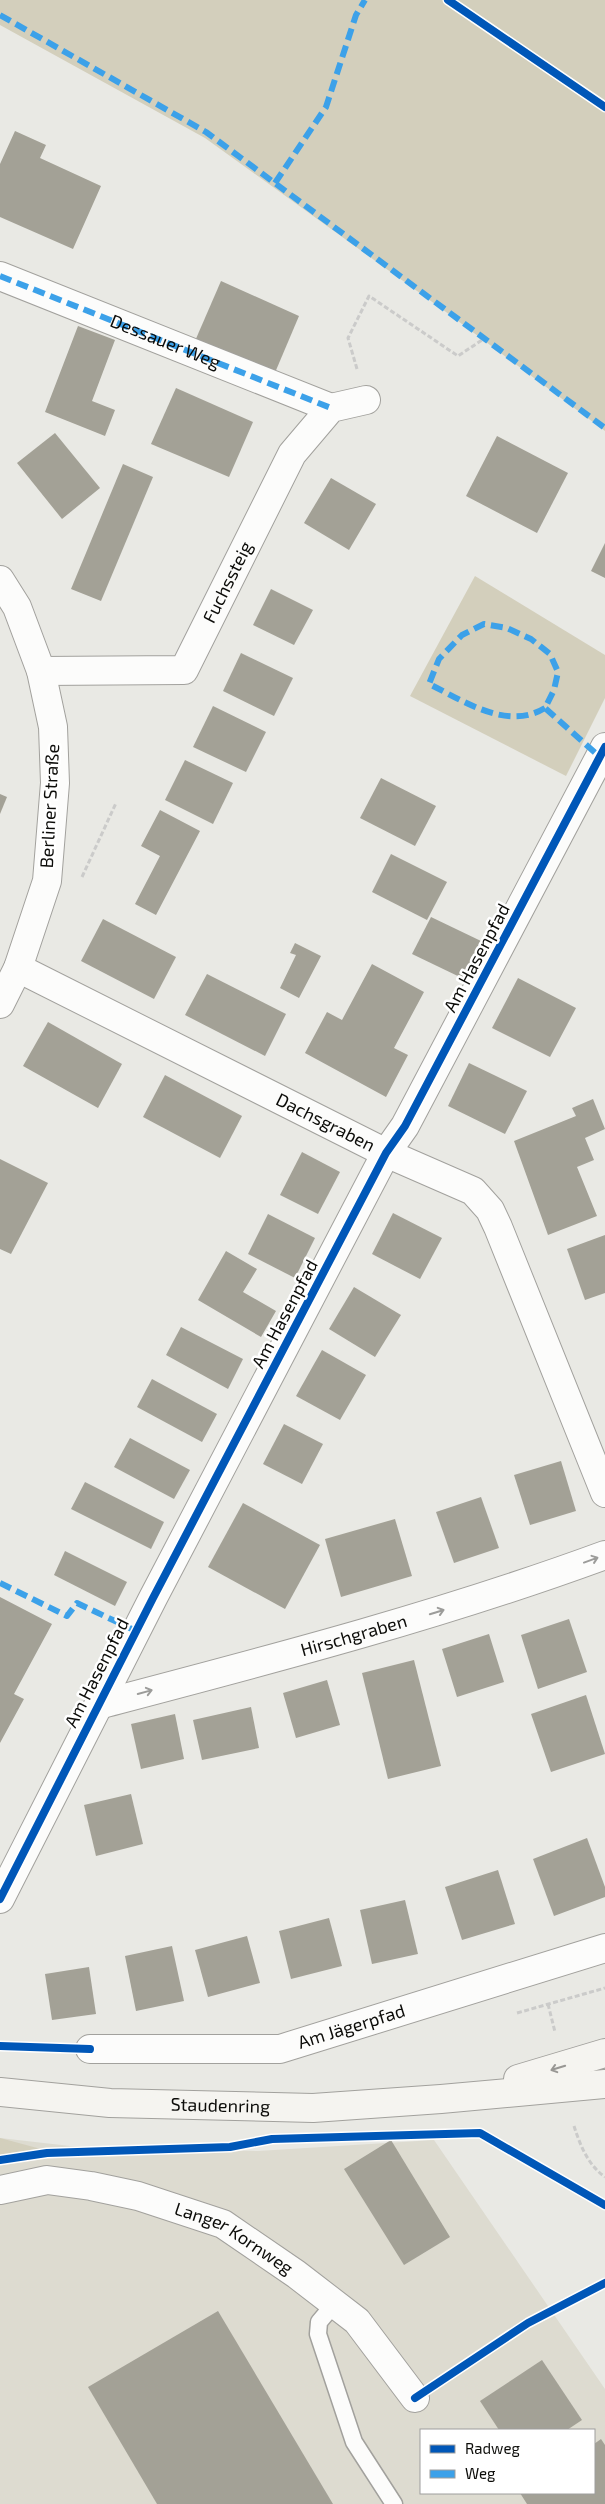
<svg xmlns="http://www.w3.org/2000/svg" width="605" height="2504" font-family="'Exo 2',sans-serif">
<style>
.built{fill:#dddbd0;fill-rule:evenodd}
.green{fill:#d3cfbc}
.building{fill:#a3a196}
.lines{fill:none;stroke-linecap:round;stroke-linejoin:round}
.service-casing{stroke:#a2a19d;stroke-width:19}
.minor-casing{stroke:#a2a19d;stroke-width:30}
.secondary-casing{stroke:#a2a19d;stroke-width:30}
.path{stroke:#cbcbca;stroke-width:3;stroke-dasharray:5 2.5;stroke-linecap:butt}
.service{stroke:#fcfcfb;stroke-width:16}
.minor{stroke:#fcfcfb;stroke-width:28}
.secondary{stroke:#f5f4f0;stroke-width:28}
.quiet{stroke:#3ca1e9;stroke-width:6;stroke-dasharray:12 6;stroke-linecap:butt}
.cycleway-casing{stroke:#fff;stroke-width:11}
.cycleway{stroke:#0057b8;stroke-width:8}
.oneway{stroke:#9c9c9a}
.oneway2{stroke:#989794}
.labels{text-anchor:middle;stroke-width:5;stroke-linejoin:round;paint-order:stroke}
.street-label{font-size:18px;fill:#0c0c09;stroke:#fff}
</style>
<rect width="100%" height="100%" fill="#e9e9e4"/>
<path class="built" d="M0 2138 70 2146 258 2151 434 2140 605 2389V2504H0ZM421 2430H594V2493H421Z"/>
<g class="green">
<polygon points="0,0 605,0 605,431 442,309 205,138 0,25"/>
<polygon points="475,576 605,655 605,698 566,776 410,696"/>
<polygon points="0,2138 41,2149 0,2155"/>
</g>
<g class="building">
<polygon points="15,131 46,145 40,158 101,186 73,249 0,217 0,164"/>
<polygon points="221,281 299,316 274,375 195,341"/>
<polygon points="78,326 115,340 92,401 115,410 105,436 45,412"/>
<polygon points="176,388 253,422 229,477 151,444"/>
<polygon points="55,433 100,488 62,519 17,463"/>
<polygon points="497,436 568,473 537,533 466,496"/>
<polygon points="123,464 153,477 101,601 71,589"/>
<polygon points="331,478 376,504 349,550 304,523"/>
<polygon points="605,543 605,578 591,571"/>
<polygon points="271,589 313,610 294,645 253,625"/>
<polygon points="241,653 293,678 274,716 223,691"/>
<polygon points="213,706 266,732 246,772 193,747"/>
<polygon points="185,760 233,783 213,824 165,800"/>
<polygon points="381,778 436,806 415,846 360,818"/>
<polygon points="0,794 7,797 0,814"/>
<polygon points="160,810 200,831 156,915 135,904 160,856 141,846"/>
<polygon points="391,854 447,882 427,920 372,892"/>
<polygon points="431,917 481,941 464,979 412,954"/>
<polygon points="103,919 176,957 154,999 81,961"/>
<polygon points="295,943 321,956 299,998 280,988 296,955 290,953"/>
<polygon points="372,964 424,992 394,1048 408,1055 386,1097 305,1053 327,1012 342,1020"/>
<polygon points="207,974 286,1014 265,1056 185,1015"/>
<polygon points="518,978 576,1008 550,1057 492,1028"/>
<polygon points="48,1022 122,1064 98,1108 23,1066"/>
<polygon points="469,1063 527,1091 505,1134 448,1106"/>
<polygon points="165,1075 242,1116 220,1158 143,1117"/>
<polygon points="593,1099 605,1129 585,1138 594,1160 577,1167 597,1216 548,1235 514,1141 576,1116 572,1108"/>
<polygon points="302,1152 340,1172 318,1214 280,1195"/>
<polygon points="0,1159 48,1183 11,1254 0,1249"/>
<polygon points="393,1213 442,1238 420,1279 372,1254"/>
<polygon points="268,1214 315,1238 295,1278 248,1254"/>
<polygon points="605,1235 605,1293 585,1300 567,1249"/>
<polygon points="226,1251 257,1269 243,1292 276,1311 261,1337 198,1300"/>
<polygon points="354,1287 401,1315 375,1357 329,1329"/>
<polygon points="181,1327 243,1359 228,1389 166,1355"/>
<polygon points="322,1350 366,1375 340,1420 296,1396"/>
<polygon points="152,1379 217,1414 202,1442 137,1407"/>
<polygon points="284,1424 323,1444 302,1484 263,1464"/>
<polygon points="130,1438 190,1470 174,1499 114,1467"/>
<polygon points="561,1461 576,1511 530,1525 514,1475"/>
<polygon points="85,1482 164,1522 151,1549 71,1509"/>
<polygon points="481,1497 499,1548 454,1563 436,1512"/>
<polygon points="243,1503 320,1545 285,1609 208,1567"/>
<polygon points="395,1519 412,1576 341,1597 325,1539"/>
<polygon points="65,1551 127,1582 115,1606 54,1575"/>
<polygon points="0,1597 52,1624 14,1694 24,1699 0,1743"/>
<polygon points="569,1619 587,1672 538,1689 521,1635"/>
<polygon points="489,1634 504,1682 457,1697 442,1649"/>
<polygon points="414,1660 441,1766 388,1779 362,1673"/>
<polygon points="327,1680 340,1725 296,1738 283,1693"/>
<polygon points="586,1695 605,1754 551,1772 531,1714"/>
<polygon points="251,1707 259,1748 202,1760 193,1720"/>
<polygon points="175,1714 184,1759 141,1769 131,1724"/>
<polygon points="131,1794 143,1844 96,1856 84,1805"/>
<polygon points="587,1838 605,1887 605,1897 554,1916 533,1859"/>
<polygon points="498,1870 515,1924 462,1940 445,1887"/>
<polygon points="405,1900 418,1954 372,1964 360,1910"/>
<polygon points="329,1918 342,1966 291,1979 279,1931"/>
<polygon points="247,1936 260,1983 208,1997 195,1950"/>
<polygon points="172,1946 184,2001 136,2011 125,1956"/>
<polygon points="89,1967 96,2014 52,2020 45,1974"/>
<polygon points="391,2140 450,2237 404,2265 344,2169"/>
<polygon points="218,2311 333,2504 157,2504 88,2387"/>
<polygon points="542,2360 582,2420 567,2430 499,2430 480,2401"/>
<polygon points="601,2439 605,2445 605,2504 527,2504 520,2493 594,2493 594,2444"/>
</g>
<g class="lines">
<defs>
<polyline id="service" points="335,2303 319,2322 318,2334 354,2442 394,2504"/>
<g id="minor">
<polyline points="0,276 331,408"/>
<polyline points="0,580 17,607 41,671 53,727 55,783 47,881 18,968 0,1004"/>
<path id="s1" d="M41 671 184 670 292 454 331 408 366 400"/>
<path id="s2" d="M18 968 386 1153 473 1191 490 1210 498 1227 605 1493"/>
<path id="s3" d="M98 1705C269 1660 439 1616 605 1555"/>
<polyline points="0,1899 153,1598 386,1153 405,1126 605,747"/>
<path id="s4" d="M90 2049H280L605 1948"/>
<path id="s5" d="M0 2190 47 2180 91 2186 138 2196 223 2224 296 2274 357 2321 415 2398"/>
</g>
<g id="secondary">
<polyline points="518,2079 605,2053"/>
<path id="s6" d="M0 2092 110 2103 313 2108 441 2099 605 2084"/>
</g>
</defs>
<use href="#service" class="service-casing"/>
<use href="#minor" class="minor-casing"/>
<use href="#secondary" class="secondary-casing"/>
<g class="path">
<polyline points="357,369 348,338 369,296 458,356 485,338"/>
<polyline points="82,877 116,803"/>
<polyline points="548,2004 555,2032"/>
<polyline points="517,2013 605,1988"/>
<path d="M574 2126C580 2145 588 2165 605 2177"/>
</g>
<use href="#service" class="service"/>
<use href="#minor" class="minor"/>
<use href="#secondary" class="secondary"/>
<g class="quiet">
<polyline points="0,15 206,132 605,428"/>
<polyline points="275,183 326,107 356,15 365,0"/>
<path id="s7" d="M0 276 331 408"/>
<path d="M545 708C507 731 464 701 429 684L439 659 462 635 484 624 507 628 531 639 550 654 558 672 554 690 545 708 600 757"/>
<polyline points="0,1583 67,1616 77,1603 136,1631"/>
</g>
<defs>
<g id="cycleway">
<polyline points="448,0 605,107"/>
<polyline points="0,1899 153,1598 386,1153 405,1126 605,747"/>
<polyline points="0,2046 90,2049"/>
<polyline points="0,2160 47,2153 230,2147 272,2139 480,2133 605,2205"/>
<polyline points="415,2398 528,2323 605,2283"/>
</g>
</defs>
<use href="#cycleway" class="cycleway-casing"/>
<use href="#cycleway" class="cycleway"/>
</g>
<defs><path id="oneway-shaft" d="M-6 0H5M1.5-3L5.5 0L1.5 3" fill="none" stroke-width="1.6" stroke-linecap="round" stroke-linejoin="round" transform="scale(1.25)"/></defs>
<g class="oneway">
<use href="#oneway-shaft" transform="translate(591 1560) rotate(-20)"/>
<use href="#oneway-shaft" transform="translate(437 1612) rotate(-17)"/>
<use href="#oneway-shaft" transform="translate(145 1692) rotate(-15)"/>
</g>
<use class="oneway2" href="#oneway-shaft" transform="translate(558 2068) rotate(163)"/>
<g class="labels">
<g class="street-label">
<text dy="6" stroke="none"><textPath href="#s7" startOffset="178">Dessauer Weg</textPath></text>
<text dy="6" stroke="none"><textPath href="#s1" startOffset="241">Fuchssteig</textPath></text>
<text transform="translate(50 806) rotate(-87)" y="6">Berliner Straße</text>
<text transform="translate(477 958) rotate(-62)" y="6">Am Hasenpfad</text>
<text dy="6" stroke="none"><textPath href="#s2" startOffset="344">Dachsgraben</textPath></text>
<text transform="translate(285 1314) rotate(-62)" y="6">Am Hasenpfad</text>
<text dy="6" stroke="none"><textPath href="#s3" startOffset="265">Hirschgraben</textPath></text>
<text transform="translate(97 1673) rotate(-63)" y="6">Am Hasenpfad</text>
<text dy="6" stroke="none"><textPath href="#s4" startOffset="265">Am Jägerpfad</textPath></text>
<text dy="6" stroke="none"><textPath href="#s6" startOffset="221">Staudenring</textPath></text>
<text dy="6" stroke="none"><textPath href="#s5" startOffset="246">Langer Kornweg</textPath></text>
</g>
</g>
<rect x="420" y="2429" width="175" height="65" fill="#ffffff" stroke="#9e9e9d"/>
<rect x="430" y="2445" width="25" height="8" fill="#0057b8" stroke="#9e9e9d"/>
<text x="465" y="2454" font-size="15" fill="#0c0c09">Radweg</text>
<rect x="430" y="2470" width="25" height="8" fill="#3ca1e9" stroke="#9e9e9d"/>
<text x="465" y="2479" font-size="15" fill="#0c0c09">Weg</text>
</svg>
